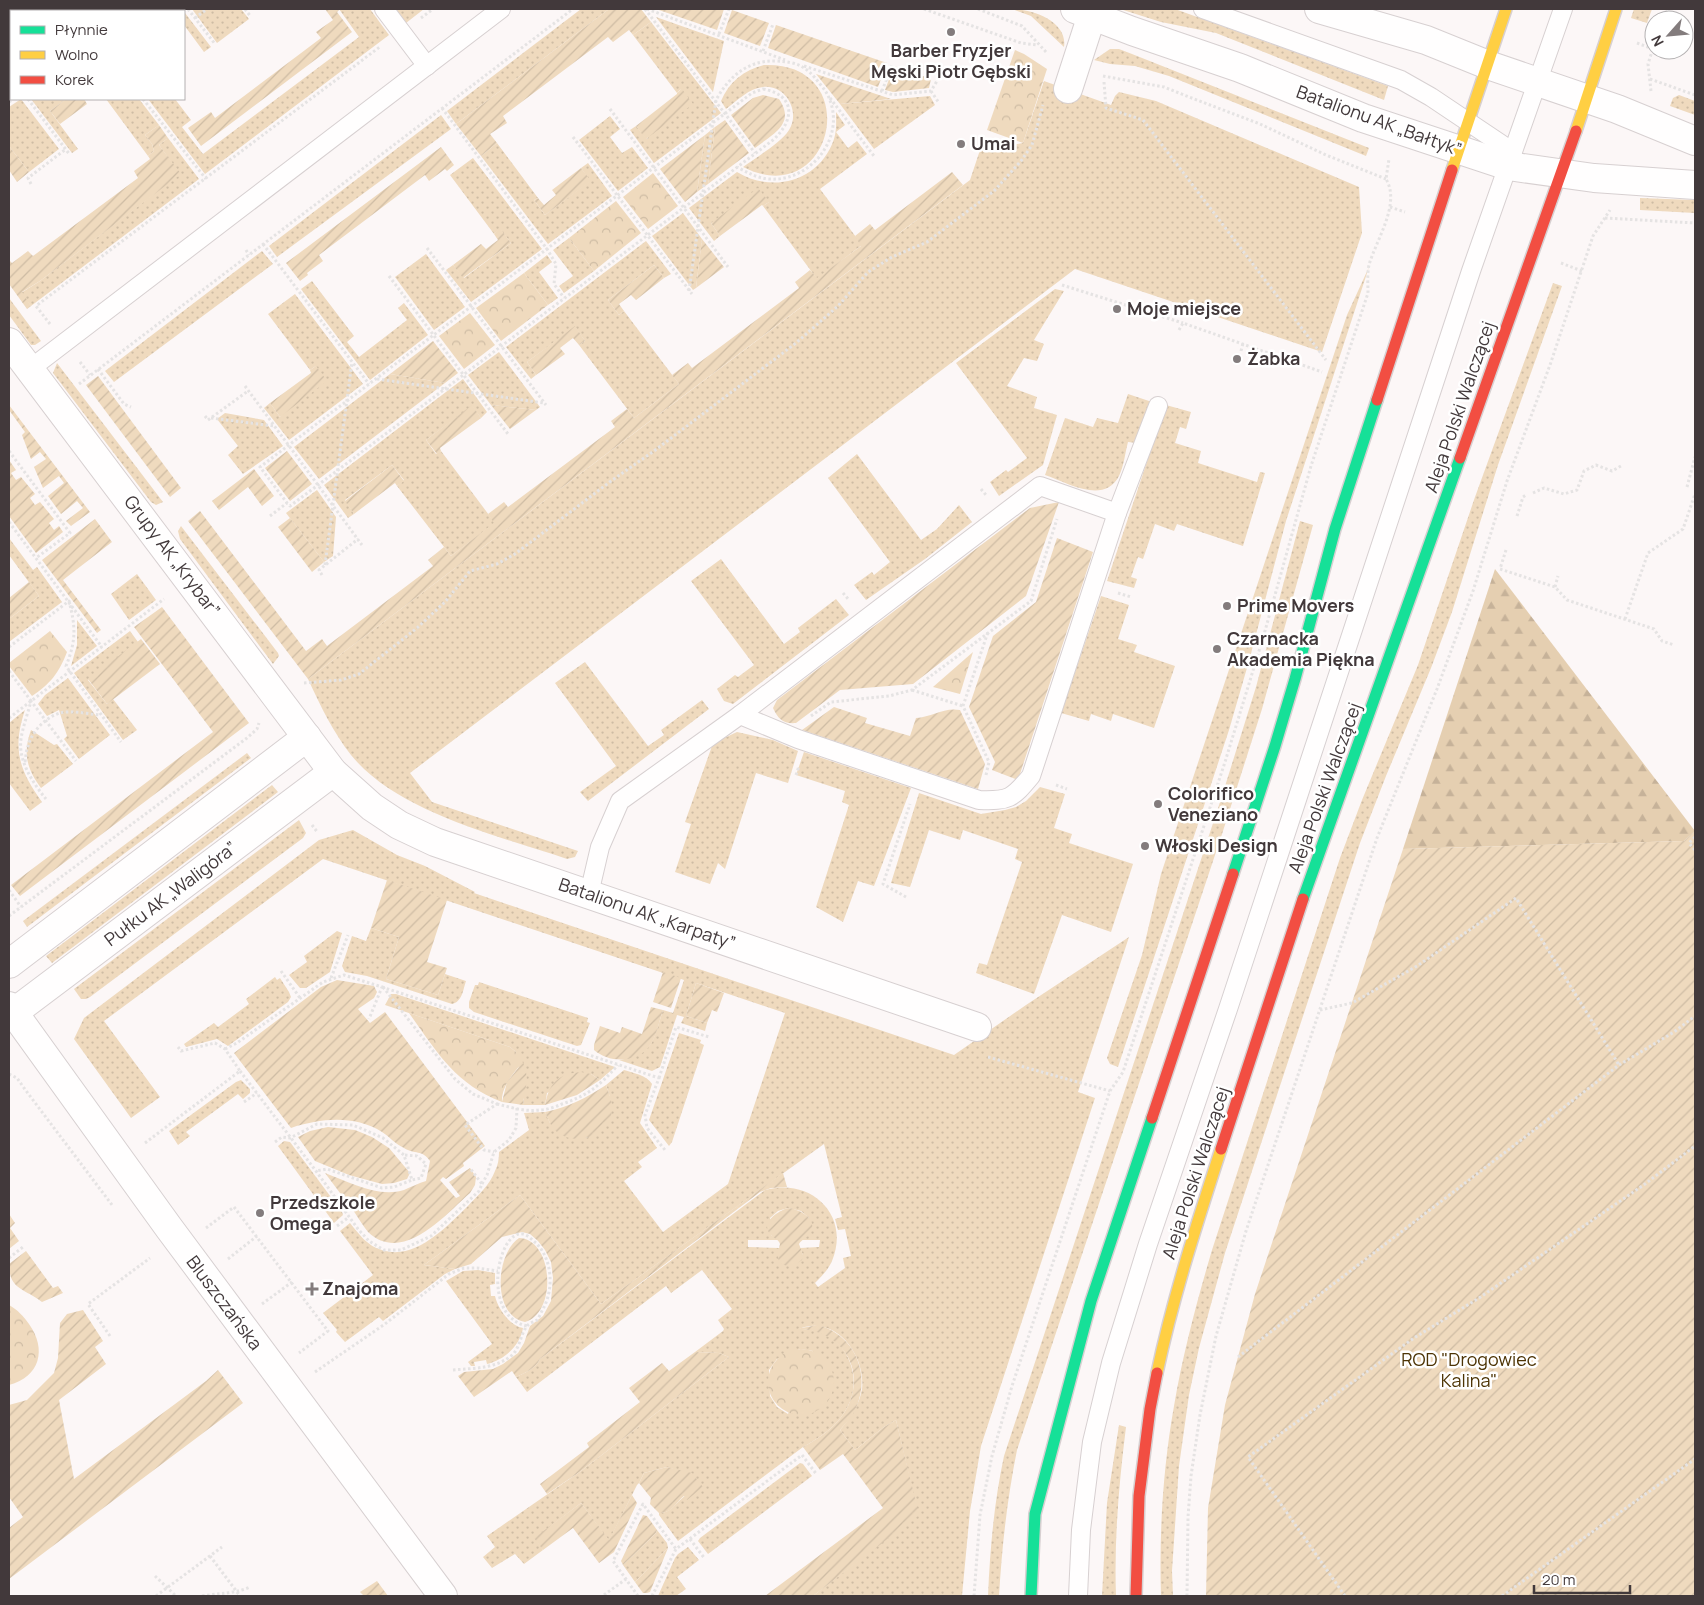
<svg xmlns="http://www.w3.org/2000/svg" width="1704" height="1605" font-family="Manrope,sans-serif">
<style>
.grass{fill:url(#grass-dots);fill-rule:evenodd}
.forest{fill:url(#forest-firs)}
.park{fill:url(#park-crowns)}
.garden{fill:url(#garden-furrows)}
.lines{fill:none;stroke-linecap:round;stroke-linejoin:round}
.lane-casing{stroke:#d7d0d1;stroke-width:20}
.street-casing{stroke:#d7d0d1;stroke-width:30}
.fast-casing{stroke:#d7d0d1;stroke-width:14}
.slow-casing{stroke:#d7d0d1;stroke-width:14}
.jam-casing{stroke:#d7d0d1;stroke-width:14}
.path{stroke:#e5e3e3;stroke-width:3;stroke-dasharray:2.5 2.5;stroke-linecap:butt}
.lane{stroke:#fffefe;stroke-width:18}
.street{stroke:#fffefe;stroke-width:28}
.fast{stroke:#16e098;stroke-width:11}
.slow{stroke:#ffcf43;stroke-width:11}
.jam{stroke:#f24e42;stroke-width:11}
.poi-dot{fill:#837c7d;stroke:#fff;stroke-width:2}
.labels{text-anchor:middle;stroke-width:5;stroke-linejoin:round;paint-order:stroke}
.poi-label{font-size:18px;font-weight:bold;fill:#42393b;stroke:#fff;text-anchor:start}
.street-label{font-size:18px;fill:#42393b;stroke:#fff}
.park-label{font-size:18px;fill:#4d3405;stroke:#fff}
</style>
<defs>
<pattern id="grass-dots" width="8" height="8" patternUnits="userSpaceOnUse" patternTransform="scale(1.25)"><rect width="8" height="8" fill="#efdabe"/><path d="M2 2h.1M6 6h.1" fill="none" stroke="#cebca4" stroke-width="1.8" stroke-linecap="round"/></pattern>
<pattern id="forest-firs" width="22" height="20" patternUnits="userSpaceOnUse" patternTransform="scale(1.25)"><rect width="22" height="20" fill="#e5cfb1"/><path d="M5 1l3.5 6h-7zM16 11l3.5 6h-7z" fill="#c6b299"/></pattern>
<pattern id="park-crowns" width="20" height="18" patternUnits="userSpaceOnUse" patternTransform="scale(1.25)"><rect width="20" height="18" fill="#efdabe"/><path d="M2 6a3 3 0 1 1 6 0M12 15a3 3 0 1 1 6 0" fill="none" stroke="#cebca4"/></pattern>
<pattern id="garden-furrows" width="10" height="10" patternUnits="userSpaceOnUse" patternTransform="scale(1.25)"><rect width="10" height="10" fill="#efdabe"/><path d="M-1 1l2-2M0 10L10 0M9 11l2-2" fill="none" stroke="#cebca4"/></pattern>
</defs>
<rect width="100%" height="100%" fill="#fcf7f7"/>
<g class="grass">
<polygon points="70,9 126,9 123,11 72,11"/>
<polygon points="139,9 182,9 211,47 204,52 184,25 184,11 136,11"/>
<polygon points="192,9 241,9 249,19 217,43"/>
<polygon points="339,9 370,9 389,35 205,174 148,99 175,99 191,120 182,127 203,154 359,37"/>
<polygon points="396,9 424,9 406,23"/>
<polygon points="581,9 609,9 456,124 447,111"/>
<path d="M1012 9C1032 9 1068 21 1064 47L1031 16Z"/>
<polygon points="1120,9 1175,9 1388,86 1384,100 1216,33 1161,22"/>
<polygon points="1634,9 1652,9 1647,23 1631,18"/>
<polygon points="656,17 724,41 713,92"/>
<polygon points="651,22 721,113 654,163 630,130 636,126 647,139 681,89 677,93 633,35"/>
<polygon points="1110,49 1119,49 1132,54 1369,148 1366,156 1169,76 1135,66 1110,64 1094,60"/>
<path d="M764 65C866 61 834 213 743 167 756 157 780 144 789 130 801 111 785 84 763 87 749 88 737 101 726 109L721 101C729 82 744 70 764 65Z"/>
<path d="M1044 81 1111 105 1115 96 1119 92 1156 101 1359 187 1362 233 1322 352 1075 269 410 773 432 802 566 847 578 851 575 857 567 859C499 836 397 812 351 755 333 732 320 705 308 679L970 180 980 150 1023 143Z"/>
<polygon points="1679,95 1695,101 1695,115 1670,106 1673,98"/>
<polygon points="930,96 935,105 874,149 840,104"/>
<polygon points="21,99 59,149 29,172 9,146 9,107"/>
<polygon points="31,99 66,99 50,111 78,149 72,153"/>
<polygon points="106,99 139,99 159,125 145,135 152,144 154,151 148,156"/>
<path d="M836 112 845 125 836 132 848 148 857 141 867 154 820 189 862 245 817 279 763 206 769 202 711 223 720 236 714 241 689 208 737 172C773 194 820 181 834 139 837 130 836 120 836 112Z"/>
<polygon points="441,115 451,129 277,257 269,246"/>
<polygon points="610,116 620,129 610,137 622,153 632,147 648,168 618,191 579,140"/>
<polygon points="715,127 708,184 697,192 705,135"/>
<polygon points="168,138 199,179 31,306 21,293 40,281 180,174 159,145"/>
<polygon points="497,143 538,198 534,200 545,215 590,181 581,168 588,163 612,196 548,244 481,156"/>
<polygon points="473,158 542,249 471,302 446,270 453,265 464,278 511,243 500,229 494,234 450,175"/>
<polygon points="1640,198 1695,200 1695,213 1640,210"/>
<polygon points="683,213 702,239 696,288 693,290 652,236"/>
<polygon points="569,238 594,271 564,293 559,286 573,276 553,250"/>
<polygon points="646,241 671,274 664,278 654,265 608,300 619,315 624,311 679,384 634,418 579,345 585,341 575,327 527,362 536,375 531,379 506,347"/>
<polygon points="262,251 273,264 114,382 105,371"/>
<polygon points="426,254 465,307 434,330 395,277"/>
<polygon points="547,255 552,262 539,272 558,298 548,305 524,273"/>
<polygon points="1369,267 1286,521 1249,661 1229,730 1118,1067 1110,1064 1107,1058 1142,955 1161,874 1347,315"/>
<polygon points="312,281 354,336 347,342 359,357 407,320 398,308 404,303 428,335 370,380 301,289"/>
<path d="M1553 283 1562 286 1498 465 1452 612 1431 668 1386 776 1360 843 1225 1253 1199 1348 1189 1395 1179 1466 1172 1571 1173 1596H1161C1159 1533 1163 1468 1174 1406 1183 1353 1197 1301 1212 1250L1340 858 1362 800 1418 665 1475 497Z"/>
<polygon points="1055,289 1064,291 1034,340 1044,344 1037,361 1024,358 1007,386 1037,397 1034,408 1057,415 1043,465 999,496 990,482 1006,470 1008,472 1027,458 956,363"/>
<polygon points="295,294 363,384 289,440 264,408 270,403 280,417 316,366 310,370 268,314"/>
<polygon points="9,298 41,341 35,345 31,345 9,315"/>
<polygon points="499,352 540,407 536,410 491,405 468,375"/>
<polygon points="57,363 163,502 156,505 151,502 53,373"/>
<polygon points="390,374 445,383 319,479 294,447"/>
<polygon points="463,379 487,412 481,418 472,406 426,440 436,454 441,451 495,523 451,556 397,486 404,480 392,465 345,500 354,514 348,518 324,485"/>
<path d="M1128 394 1152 402 1137 443 1128 442C1125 453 1124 466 1119 476 1104 505 1068 483 1045 475L1065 418 1093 427 1097 418 1118 423Z"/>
<polygon points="1166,405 1191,412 1186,429 1180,427 1175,443 1201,451 1198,463 1257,482 1260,472 1265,473 1243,546 1177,524 1174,531 1155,524 1143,559 1138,557 1131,577 1137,579 1134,588 1107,581"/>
<polygon points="225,413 264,420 283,446 243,474 228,455 238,446 217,419"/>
<polygon points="857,454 921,540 937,529 959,505 972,522 925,559 866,600 854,585 872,572 874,575 890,562 828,478"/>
<polygon points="317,490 336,517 333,556 324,562 286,513"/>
<path d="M1300 521 1313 525 1262 709 1223 831 1017 1450C1007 1500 1002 1546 999 1596H988C990 1549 994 1503 1004 1456L1221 799 1256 687Z"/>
<polygon points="181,526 278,653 279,656 273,664 180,539 178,531"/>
<polygon points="9,538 33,570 37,567 62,602 9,642 9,619 39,596 9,555"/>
<polygon points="721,559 784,644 800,632 798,628 836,599 849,615 733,704 724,701 717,689 735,675 738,677 754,665 691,581"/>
<polygon points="137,574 156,600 129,620 111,594"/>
<polygon points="1101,596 1129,605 1118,639 1137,645 1134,652 1175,666 1154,728 1113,714 1111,721 1091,714 1089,721 1061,713"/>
<polygon points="77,620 97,646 71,666 77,645"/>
<polygon points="130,631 138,642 88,680 107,704 113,699 137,730 123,740 74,673"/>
<polygon points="585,662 648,746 664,735 661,730 702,700 709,709 588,801 580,792 616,766 555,683"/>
<polygon points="68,678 110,735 79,759 64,739 67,736 59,710 47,716 38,704 45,695"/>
<path d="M25 710C12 749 19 770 42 802L30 811 9 783V723Z"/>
<path d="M31 730 54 745 57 744 73 764 41 788C26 768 23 752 31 730Z"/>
<polygon points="737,732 773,740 798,751 788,783 756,773 725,869 718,863 710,884 675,872 691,824 685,822 712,746 722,739"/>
<polygon points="804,752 911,788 874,886 858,881 843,922 816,907 849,805 842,802 845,791 796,775"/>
<polygon points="247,753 251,758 27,927 23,921"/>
<polygon points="272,785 278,792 52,963 46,956"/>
<polygon points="1040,787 1065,794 1054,828 1072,834 1069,843 1133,864 1111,932 1062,915 1034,994 976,973 979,963 987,965 1022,862 1015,859 1018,849 963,830 960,840 929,830 910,887 891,883 919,793 981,814 1005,810 1016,807 1026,801"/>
<polygon points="299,820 306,833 303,838 90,997 86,999 81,999 74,989"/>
<path d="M353 830 397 855 425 866 475 892 474 893 954 1055 1026 1005 1129 937 1078 1092 1095 1098 981 1446 970 1511 962 1596H813L918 1514 896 1420 884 1427 855 1450 840 1430C851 1417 859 1406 862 1389 866 1355 835 1314 799 1329 807 1329 816 1330 825 1334 851 1347 861 1381 848 1406 839 1425 821 1437 803 1447L678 1541 659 1515V1513C672 1513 675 1503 685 1496L687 1499 680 1471 667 1467 644 1473 639 1483 637 1485 609 1541 581 1503 535 1538 543 1550 524 1564 515 1554 492 1568 483 1557 495 1547 487 1536 581 1471 729 1357 719 1353 695 1352 723 1331 724 1329 718 1320 732 1309 702 1270 671 1293 666 1286 527 1392 516 1377C525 1373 536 1368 540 1359L765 1190C811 1177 851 1215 832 1261 828 1270 822 1276 815 1283L818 1287 845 1268 843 1258 851 1256 845 1229 838 1230 835 1219 842 1217 824 1144 601 1304 520 1195 424 1265 455 1269 445 1274 383 1321 379 1317 345 1342 336 1332 337 1330 323 1313 373 1275 340 1231 350 1223C359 1234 367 1246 382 1250 415 1261 446 1227 467 1207 477 1196 490 1185 495 1171 498 1165 499 1159 499 1152L529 1130 524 1113 545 1112 550 1123 586 1138C611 1128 616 1109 606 1085L624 1070C633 1073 647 1075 652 1084L640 1123 657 1148 638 1162 642 1167 624 1181 663 1232 728 1184 785 1013 696 983 686 1016 707 1023 705 1031 681 1023 684 1017 677 1015 660 1067 652 1071 619 1060C654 1054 653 1041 663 1010L673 1013 684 980 323 859 104 1021 160 1097 131 1118 74 1039 84 1018 319 840ZM788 1208 801 1211 809 1218 805 1237 801 1240H820L819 1247 800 1248 803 1255 779 1248 748 1247V1240H779L771 1235 770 1218 778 1211ZM800 1349 813 1351 788 1414 777 1407 770 1396 769 1370 777 1359Z"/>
<path d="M371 928 399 937 386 979 438 995 445 974 466 981C463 990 462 1002 452 1004L367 976 345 972 342 966 352 936 366 941Z"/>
<polygon points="337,931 342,933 330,972 306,988 300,988 289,975 307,962 304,956"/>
<polygon points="275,977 277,980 280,978 289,992 291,997 288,1002 228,1046 217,1039 186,1047 184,1044 214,1023 218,1027 249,1004 246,999"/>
<polygon points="479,982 588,1018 587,1022 590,1023 581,1045 577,1046 474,1012 469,1008 469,1002 475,985 478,985"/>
<polygon points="391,994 396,994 615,1067 600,1080 591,1074 547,1093 545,1105 523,1105 524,1097 516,1052 510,1047 385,1005"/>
<polygon points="679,1033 701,1040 700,1043 704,1045 672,1142 669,1146 649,1120"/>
<polygon points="241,1080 250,1089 250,1093 243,1099 238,1094 186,1132 190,1136 178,1145 169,1131 236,1082"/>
<polygon points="284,1141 290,1142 342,1212 343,1215 334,1223 278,1146"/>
<path d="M478 1270 495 1273V1284L490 1285 491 1296H495C498 1309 510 1326 523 1328 520 1346 504 1360 487 1364L486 1360 474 1362 475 1366H471L468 1362 492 1344 446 1281 463 1271Z"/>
<path d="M1119 1425 1126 1427C1119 1483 1114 1539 1116 1596H1102L1107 1503Z"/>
<polygon points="800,1463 803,1464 812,1476 708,1554 698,1541 700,1538"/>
<polygon points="657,1530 667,1543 668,1548 635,1582 623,1565 656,1533"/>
<polygon points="688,1547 699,1560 677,1577 686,1589 676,1596 658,1596 675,1558 678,1554"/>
</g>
<polygon class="forest" points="1495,569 1695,831 1684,841 1403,849"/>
<g class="park">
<polygon points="9,9 22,9 24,11 11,11 11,54 9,51"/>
<polygon points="1015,50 1024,54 1047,69 1023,143 987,130"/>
<polygon points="653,173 678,206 648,229 623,197"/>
<polygon points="616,201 641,233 594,271 569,238"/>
<polygon points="524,273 548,305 501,341 476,308"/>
<polygon points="470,313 495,345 464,369 439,336"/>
<path d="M50 631 67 652C59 673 50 684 32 696L9 666V663Z"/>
<polygon points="973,652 960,694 933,687"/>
<path d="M409 1013 510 1047 516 1052 523 1062C514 1072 501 1087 502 1102 455 1084 437 1052 409 1013Z"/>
<path d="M9 1305C18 1310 23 1316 29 1324 47 1349 40 1377 9 1385Z"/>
<circle cx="801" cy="1382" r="33"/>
</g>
<g class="garden">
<polygon points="325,9 340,9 337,12 352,32 201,146 188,128 211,112 215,118 321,38 316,32 333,20"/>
<polygon points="609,9 641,9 651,22 633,35 629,30 613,42 608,37 503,116 507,123 490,134 497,143 481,156 456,124"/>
<polygon points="656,9 724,9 717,30"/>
<polygon points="732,10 769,23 760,46 724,33"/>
<polygon points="776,25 887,63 878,87 768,48"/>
<polygon points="894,66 931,79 929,88 893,92 885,90"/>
<polygon points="816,74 891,99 840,104"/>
<polygon points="682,89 693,104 646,139 636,126 677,94 677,93"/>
<path d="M763 95 779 99C796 124 773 134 755 148L731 115 753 98Z"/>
<polygon points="66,99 84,99 87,104 60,124 50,111"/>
<polygon points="725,120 749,153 708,184 715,127"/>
<polygon points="159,125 168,138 159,145 181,174 40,281 22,292 31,306 27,309 9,284 9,260 12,263 28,251 33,256 138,178 134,171 150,159 148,156 154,151 152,144 145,135"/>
<polygon points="705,135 697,192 685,202 660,169"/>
<polygon points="9,146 29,172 17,182 9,170"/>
<polygon points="441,147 454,165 447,171 445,169 429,181 425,175 319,255 323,261 307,273 308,275 300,281 286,263"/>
<polygon points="581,168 591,181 545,215 534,200 538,198 544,205 556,195 552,190"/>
<polygon points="952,172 963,185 308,679 188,521 200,511 306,651 322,639 327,646 433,566 428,560 444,547 451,556 494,523 488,514 504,502 508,507 615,427 611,421 627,409 634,418 679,384 672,375 688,363 692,368 799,288 795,282 810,270 817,278 861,246 855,236 870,224 875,230"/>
<polygon points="758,188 769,202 763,206 762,205 720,236 711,223"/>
<polygon points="500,228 511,243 463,278 453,265 481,244 486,249 498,240 494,234"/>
<polygon points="702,239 724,267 696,288"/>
<polygon points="654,265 664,278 636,300 631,295 619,304 624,311 619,315 608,300"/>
<polygon points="575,326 585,341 579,345 573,338 560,348 565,354 536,375 527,362"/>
<polygon points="433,341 458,373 445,383 390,374"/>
<polygon points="316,366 327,381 280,417 270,403 311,373 310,370"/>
<polygon points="98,376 181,488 170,497 86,385"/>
<polygon points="9,405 90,512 71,526 66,521 83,508 77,501 61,514 48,496 64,483 59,476 43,488 34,467 46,459 40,452 31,459 22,435 25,432 9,410"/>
<polygon points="472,405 481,418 440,448 441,451 437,454 426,440"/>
<polygon points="491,405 536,410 510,429"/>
<polygon points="287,451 312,484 290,501 265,468"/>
<polygon points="9,460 16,470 11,473 16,480 21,477 35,494 30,498 35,505 40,502 54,519 49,523 54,530 59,526 63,532 36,553 9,516"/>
<polygon points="392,465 404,481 397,486 395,483 354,514 345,501"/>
<polygon points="254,469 274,496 262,506 248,487 219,510 212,501"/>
<path d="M1059 502 1026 596 913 684 840 690 796 723C783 724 778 719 773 708L777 700 1030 508Z"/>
<polygon points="290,518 324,562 312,572 278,527"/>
<polygon points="95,519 112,542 63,580 101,630 97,633 42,560"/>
<polygon points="1057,538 1093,552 1018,780 992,770 995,762 969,707 993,636 1036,602"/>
<polygon points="29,582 39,596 9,619 9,598"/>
<polygon points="162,607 249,723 20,896 11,885 213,732 134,627"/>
<polygon points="141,639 160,664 107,704 88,679"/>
<path d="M834 707 867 718 865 723 910 736 916 718C932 717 944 707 960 710L985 764 978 789 802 730Z"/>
<polygon points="1695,831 1695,1596 1206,1596 1208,1508 1225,1405 1255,1294 1403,849 1684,841"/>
<polygon points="387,880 447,900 427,962 447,968 438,995 386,979 399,937 371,928"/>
<polygon points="663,972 681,978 671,1008 653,1002"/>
<path d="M337 980 374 986 377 992 374 998 358 1009 370 1023 385 1012 485 1146 463 1163 464 1166 446 1179 443 1177 440 1180 456 1198 460 1196 449 1182 470 1168 476 1177 475 1185 470 1193C445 1215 403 1265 368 1232 363 1226 359 1219 355 1213 345 1200 335 1186 325 1173 349 1182 378 1198 404 1190 411 1187 419 1183 426 1181L430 1161C422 1149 415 1155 404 1148 395 1144 390 1137 382 1132 354 1115 322 1118 291 1128L234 1053 321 987Z"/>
<polygon points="696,983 724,993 717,1012 712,1010 707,1023 686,1016"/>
<path d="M651 1007 663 1010C659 1021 657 1035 651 1044 639 1063 610 1064 594 1050V1045L600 1026 620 1033 622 1027 642 1034Z"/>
<path d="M523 1062C530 1078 525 1088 523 1105L502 1102 507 1082Z"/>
<path d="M581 1072 591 1074 600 1080 577 1095 545 1105C549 1083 558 1074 581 1072Z"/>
<path d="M606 1085C610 1096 615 1107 610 1119 601 1139 574 1145 557 1132 551 1127 548 1119 545 1112 569 1107 586 1098 606 1085Z"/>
<polygon points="328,1127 355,1130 372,1137 389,1148 410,1173 407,1179 394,1183 382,1184 349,1175 315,1161 298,1137 310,1131"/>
<path d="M783 1173 787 1187 771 1188 760 1192 540 1359C536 1368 525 1373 516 1377L512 1371 474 1397 458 1376 464 1372 493 1369 503 1364 518 1353 524 1343 530 1326 543 1316 551 1301 553 1278 551 1262 545 1250 538 1241 530 1234 522 1232 502 1237 471 1264 455 1269 424 1265 520 1195 601 1304Z"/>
<path d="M788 1208C799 1209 819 1219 810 1233 807 1238 802 1239 799 1244L803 1255 802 1260 793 1266C775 1266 777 1257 780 1244 778 1239 775 1239 771 1235 759 1223 778 1211 788 1208Z"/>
<polygon points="9,1214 15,1223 10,1228 19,1241 9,1249"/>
<path d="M519 1238C553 1239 558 1312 525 1322 492 1316 495 1254 519 1238Z"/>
<path d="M26 1251 53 1288 58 1286 63 1293 42 1302C24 1288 9 1290 9 1264Z"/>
<polygon points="83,1310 103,1341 95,1347 106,1364 59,1400 74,1479 206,1381 218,1370 243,1403 9,1579 9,1528 23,1517 9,1497 9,1405 27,1400 54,1373 58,1358 60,1323 67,1314"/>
<path d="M818 1325C855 1335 871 1374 856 1408 853 1416 846 1423 840 1430L855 1450 884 1427 896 1420 919 1515 813 1596H765L883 1508 843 1454 820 1470 803 1447C821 1437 839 1425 848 1406 867 1366 838 1328 796 1329Z"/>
<polygon points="695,1352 719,1353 729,1357 581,1471 547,1494 540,1484 589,1447 587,1443 640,1402 629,1388 662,1363 669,1371"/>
<path d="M667 1467 692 1473 703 1487 687 1500 684 1496C675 1503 673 1513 659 1513L650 1504 651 1498 639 1483 644 1473Z"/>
<polygon points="632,1495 637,1503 614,1552 599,1563 573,1528 543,1550 534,1538 581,1503 609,1540"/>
<polygon points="643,1515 647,1516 657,1530 656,1533 623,1565 621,1561"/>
<polygon points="668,1548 650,1592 647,1593 643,1593 635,1582"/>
<polygon points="377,1581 388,1596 364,1596 360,1592"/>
</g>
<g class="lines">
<defs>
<g id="lane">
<polyline points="384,9 427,66"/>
<polyline points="1203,9 1401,80 1431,97 1513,152"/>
<polyline points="30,369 501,9"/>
<polyline points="740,715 1040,486 1117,513"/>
<path d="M589 894 600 847 620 801 740 715 798 739 979 800C1009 801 1012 799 1031 776L1117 513 1158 406"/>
<polyline points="1078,1596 1081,1530 1092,1442 1111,1363 1148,1244 1228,1009 1471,271 1563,9"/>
</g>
<g id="street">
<polyline points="1075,9 1132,31 1240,68 1363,118 1508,166 1594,178 1695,185"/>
<polyline points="1319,9 1426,40 1488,65 1617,109 1695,141"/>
<polyline points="1068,89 1092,15"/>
<polyline points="9,342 333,772 372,807 399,825 435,842 977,1027"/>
<polyline points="9,964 307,737"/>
<polyline points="9,1006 169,1228 443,1596"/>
<polyline points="9,1016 333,772"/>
</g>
<g id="fast">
<polyline points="1233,874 1275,746 1295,679 1335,529 1377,400"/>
<polyline points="1303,899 1460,458"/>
<polyline points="1031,1596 1035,1514 1091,1301 1152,1118"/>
</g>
<g id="slow">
<polyline points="1576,131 1616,9"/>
<polyline points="1452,170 1506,9"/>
<path d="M1157 1373C1173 1297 1197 1223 1221 1149"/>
</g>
<g id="jam">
<polyline points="1377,400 1452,170"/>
<polyline points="1460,458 1576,131"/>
<polyline points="1152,1118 1233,874"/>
<polyline points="1221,1149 1303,899"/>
<polyline points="1136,1596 1139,1496 1150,1409 1157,1373"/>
</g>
</defs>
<use href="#lane" class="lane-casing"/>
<use href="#street" class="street-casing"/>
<use href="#fast" class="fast-casing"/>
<use href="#slow" class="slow-casing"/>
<use href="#jam" class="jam-casing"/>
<g class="path">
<polyline points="74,9 76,11"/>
<polyline points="188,9 215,44"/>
<polyline points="245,9 251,17"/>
<polyline points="645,9 755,153"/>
<polyline points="647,9 785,60"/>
<polyline points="924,9 1021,43 1037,45"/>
<polyline points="978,9 1022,26 1047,53"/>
<polyline points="130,11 133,9"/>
<polyline points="195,18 207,9"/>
<polyline points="421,18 433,9"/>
<polyline points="1662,20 1666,9"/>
<polyline points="719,34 729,9"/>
<polyline points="1637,43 1653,49"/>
<polyline points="763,51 773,24"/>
<polyline points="804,66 893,95 931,91 937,81"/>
<polyline points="9,75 11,78"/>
<polyline points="1103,76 1164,87 1189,97 1260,124 1326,155 1386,179"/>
<polyline points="1650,79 1695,95"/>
<polyline points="1104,82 1106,108 1143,120 1326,360"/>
<path d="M763 89C796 95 795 120 773 140L338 470 290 506 287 503 260 467 752 93Z"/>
<polyline points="882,91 892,65"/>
<polyline points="931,91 939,103"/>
<polyline points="1651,91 1648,64 1654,45"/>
<polyline points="830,98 874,156"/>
<polyline points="28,99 70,155"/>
<polyline points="143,99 206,179"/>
<polyline points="9,102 13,99"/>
<polyline points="442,108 547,249 556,264 554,284 564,298"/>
<polyline points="610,109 728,267"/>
<polyline points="573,137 692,294"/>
<polyline points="31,184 28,178 66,149"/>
<polyline points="1390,207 1405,212"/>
<polyline points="1605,218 1695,223"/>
<polyline points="263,244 369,384"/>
<polyline points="427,248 546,405"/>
<polyline points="246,250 249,255"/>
<polyline points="1561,263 1582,271"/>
<polyline points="389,276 508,434"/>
<polyline points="1062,285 1183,323"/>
<path d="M689 291 716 100C729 77 747 60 776 61 798 62 806 66 820 84 826 91 830 98 832 107 841 144 807 182 769 179 757 178 748 173 737 167"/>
<polyline points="50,324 36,306 381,46"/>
<polyline points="1179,330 1183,323 1322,372"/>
<polyline points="1241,351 1243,343"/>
<polyline points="80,362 90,375"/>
<polyline points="98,369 124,404 131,407"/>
<polyline points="377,379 544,403"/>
<polyline points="79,384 573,9"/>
<polyline points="245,386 362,545"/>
<polyline points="205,416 208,420 248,391"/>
<polyline points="211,418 274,426"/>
<polyline points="9,451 70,533 36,558"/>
<polyline points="1687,487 1695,457"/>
<polyline points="981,489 986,495"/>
<polyline points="1533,493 1544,488 1564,494 1577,490 1584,471 1596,465 1612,471 1621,466"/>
<polyline points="270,516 287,503"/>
<polyline points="1517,516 1523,497 1526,495"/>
<polyline points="9,522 102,647"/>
<polyline points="1506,550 1500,569 1555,587 1567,600 1654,629 1662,641 1674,645"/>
<polyline points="325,565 352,362"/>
<polyline points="322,575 319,570 358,539"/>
<polyline points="1555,587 1558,576"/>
<polyline points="843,593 849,600"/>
<polyline points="1118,593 1131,597"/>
<polyline points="1625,619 1648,553 1683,529 1695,494"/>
<path d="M9 647 69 601C76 628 76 641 66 666L121 742"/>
<polyline points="9,671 31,701"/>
<polyline points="304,683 341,680 359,674 417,628 445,602 470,571 497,564 515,554 611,481 654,451 796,343 838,306 868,272 892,257 927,242 994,191 1021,161 1032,145 1043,105"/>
<polyline points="912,690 963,706"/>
<polyline points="811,716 831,702 889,696 912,690 1031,601 1057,519"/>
<polyline points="9,718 164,599"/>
<path d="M25 762C26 756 26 751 28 746 32 731 46 717 60 713 72 710 88 714 100 715"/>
<polyline points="796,775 799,766"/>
<polyline points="986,775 989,762 963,706 988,632"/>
<polyline points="1056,785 1067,789"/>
<path d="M46 799C33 783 18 761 21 739 23 726 28 713 31 701L76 761"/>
<polyline points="312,825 318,833"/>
<polyline points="1695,837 1689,843 1695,850"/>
<polyline points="9,890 21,907"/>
<polyline points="906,897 883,884 910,804"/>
<polyline points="9,916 247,738 257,729 259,723"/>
<polyline points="281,971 300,998"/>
<polyline points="331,978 348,935"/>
<polyline points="382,987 659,1078 645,1115 647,1128 665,1150"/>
<polyline points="383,987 455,1079 473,1094 497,1104 465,1125 484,1150 494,1152"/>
<polyline points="1320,1010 1352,1003 1417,966 1516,898 1619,1065"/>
<polyline points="225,1049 237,1043 323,982 344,975 382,987 369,1019"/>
<polyline points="988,1057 1110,1091"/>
<polyline points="240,1071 316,1171 358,1229 369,1241 384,1250 401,1250 431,1236 479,1191 482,1184 470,1168"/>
<polyline points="9,1074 17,1078 24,1088 112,1205"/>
<polyline points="659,1078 676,1027 709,1037"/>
<polyline points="244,1102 257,1093"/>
<path d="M497 1104C510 1107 525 1112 539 1110 546 1110 555 1107 562 1104 589 1095 599 1086 618 1065"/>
<polyline points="275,1142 282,1137 290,1138 317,1124 353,1125 383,1138 404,1155 412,1180 394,1187 382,1188 327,1169 316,1171"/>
<polyline points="145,1143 240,1071 225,1049 215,1043 181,1051 178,1047"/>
<polyline points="405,1155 417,1156 426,1164 421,1178 412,1180"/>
<polyline points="482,1184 487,1175 494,1152 509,1140 516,1128 517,1108"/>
<polyline points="337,1226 349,1217"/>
<polyline points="206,1228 234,1207 328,1331 299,1353"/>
<polyline points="9,1258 23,1247"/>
<polyline points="228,1259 257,1236"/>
<polyline points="262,1304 292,1282"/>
<polyline points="110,1336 88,1304 150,1258"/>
<polyline points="1238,1357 1619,1065 1674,1032 1695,1016"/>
<path d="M453 1370C474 1368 494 1369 511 1356 520 1349 520 1335 527 1326 529 1323 534 1322 537 1320 540 1316 542 1310 544 1307 554 1287 552 1259 536 1243 532 1240 528 1235 523 1234 498 1229 480 1316 527 1326"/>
<polyline points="315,1372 385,1324 449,1274 464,1268 477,1268 498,1271"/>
<polyline points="690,1539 705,1559"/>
<polyline points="210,1556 240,1596"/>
<polyline points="155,1576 176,1596"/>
<polyline points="604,1595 626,1579"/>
<polyline points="156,1596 222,1547"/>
<path d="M202 1596C219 1593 234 1594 250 1587"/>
<polyline points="638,1596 613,1561 643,1504 676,1549"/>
<polyline points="652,1596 676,1549 802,1455 817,1475"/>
<path d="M974 1596 980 1515 992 1456 1012 1386 1110 1091 1123 1072 1225 762 1263 638 1311 466 1368 293C1368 284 1367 274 1369 265 1376 240 1401 204 1386 179L1389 159"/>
<polyline points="1187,1596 1188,1517 1191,1476 1200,1415 1216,1336 1246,1231 1377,838 1437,689 1473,591 1507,481 1550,365 1593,236 1610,210"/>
<polyline points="1345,1596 1248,1457 1414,1338 1479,1298 1645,1184 1695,1146"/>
<polyline points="1502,1596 1695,1459"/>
</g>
<use href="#lane" class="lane"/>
<use href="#street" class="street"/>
<use href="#fast" class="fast"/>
<use href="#slow" class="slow"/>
<use href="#jam" class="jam"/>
</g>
<g class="poi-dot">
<circle cx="951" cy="32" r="5"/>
<circle cx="961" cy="144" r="5"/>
<circle cx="1117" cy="309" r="5"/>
<circle cx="1237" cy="359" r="5"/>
<circle cx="1227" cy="606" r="5"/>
<circle cx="1217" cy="649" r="5"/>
<circle cx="1158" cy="804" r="5"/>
<circle cx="1145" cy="846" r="5"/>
<circle cx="260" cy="1213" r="5"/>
<path d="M309.5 1281.5h5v5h5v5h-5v5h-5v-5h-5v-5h5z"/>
</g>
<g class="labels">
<g class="poi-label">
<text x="951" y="57" text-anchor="middle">Barber Fryzjer<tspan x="951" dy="21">Męski Piotr Gębski</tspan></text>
<text x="971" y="150">Umai</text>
<text x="1127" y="315">Moje miejsce</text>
<text x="1247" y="365">Żabka</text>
<text x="1237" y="612">Prime Movers</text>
<text x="1227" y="645">Czarnacka<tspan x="1227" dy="21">Akademia Piękna</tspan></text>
<text x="1168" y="800">Colorifico<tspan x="1168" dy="21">Veneziano</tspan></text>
<text x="1155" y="852">Włoski Design</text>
<text x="270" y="1209">Przedszkole<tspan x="270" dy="21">Omega</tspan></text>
<text x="322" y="1295">Znajoma</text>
</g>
<g class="street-label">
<text transform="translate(1379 121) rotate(20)" y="6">Batalionu AK „Bałtyk”</text>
<text transform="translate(1460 407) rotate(-71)" y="6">Aleja Polski Walczącej</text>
<text transform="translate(172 556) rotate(53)" y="6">Grupy AK „Krybar”</text>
<text transform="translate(1325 788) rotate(-70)" y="6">Aleja Polski Walczącej</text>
<text transform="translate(171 894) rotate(-37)" y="6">Pułku AK „Waligóra”</text>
<text transform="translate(647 914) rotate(19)" y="6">Batalionu AK „Karpaty”</text>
<text transform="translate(1196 1173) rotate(-72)" y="6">Aleja Polski Walczącej</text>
<text transform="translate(224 1303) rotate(53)" y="6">Bluszczańska</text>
</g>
<g class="park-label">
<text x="1469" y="1366">ROD "Drogowiec<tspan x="1469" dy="21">Kalina"</tspan></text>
</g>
</g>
<rect width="1704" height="1605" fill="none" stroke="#42393b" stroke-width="20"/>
<rect x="10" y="10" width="175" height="90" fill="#ffffff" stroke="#b3b0b1"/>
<rect x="20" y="26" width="25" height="8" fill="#16e098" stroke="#b3b0b1"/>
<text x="55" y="35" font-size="15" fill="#42393b">Płynnie</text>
<rect x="20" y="51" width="25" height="8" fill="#ffcf43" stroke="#b3b0b1"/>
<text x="55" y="60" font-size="15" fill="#42393b">Wolno</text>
<rect x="20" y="76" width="25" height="8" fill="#f24e42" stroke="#b3b0b1"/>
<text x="55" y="85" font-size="15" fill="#42393b">Korek</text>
<g transform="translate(1669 35) rotate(243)"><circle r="24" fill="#ffffff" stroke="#b3b0b1"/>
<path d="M0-4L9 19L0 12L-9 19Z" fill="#837c7d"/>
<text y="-8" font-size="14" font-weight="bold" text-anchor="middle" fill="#42393b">N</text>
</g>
<path d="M1534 1585v8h96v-8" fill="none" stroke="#42393b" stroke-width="2.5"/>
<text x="1542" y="1585" font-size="15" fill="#42393b" stroke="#ffffff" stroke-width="4" paint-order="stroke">20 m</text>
</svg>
